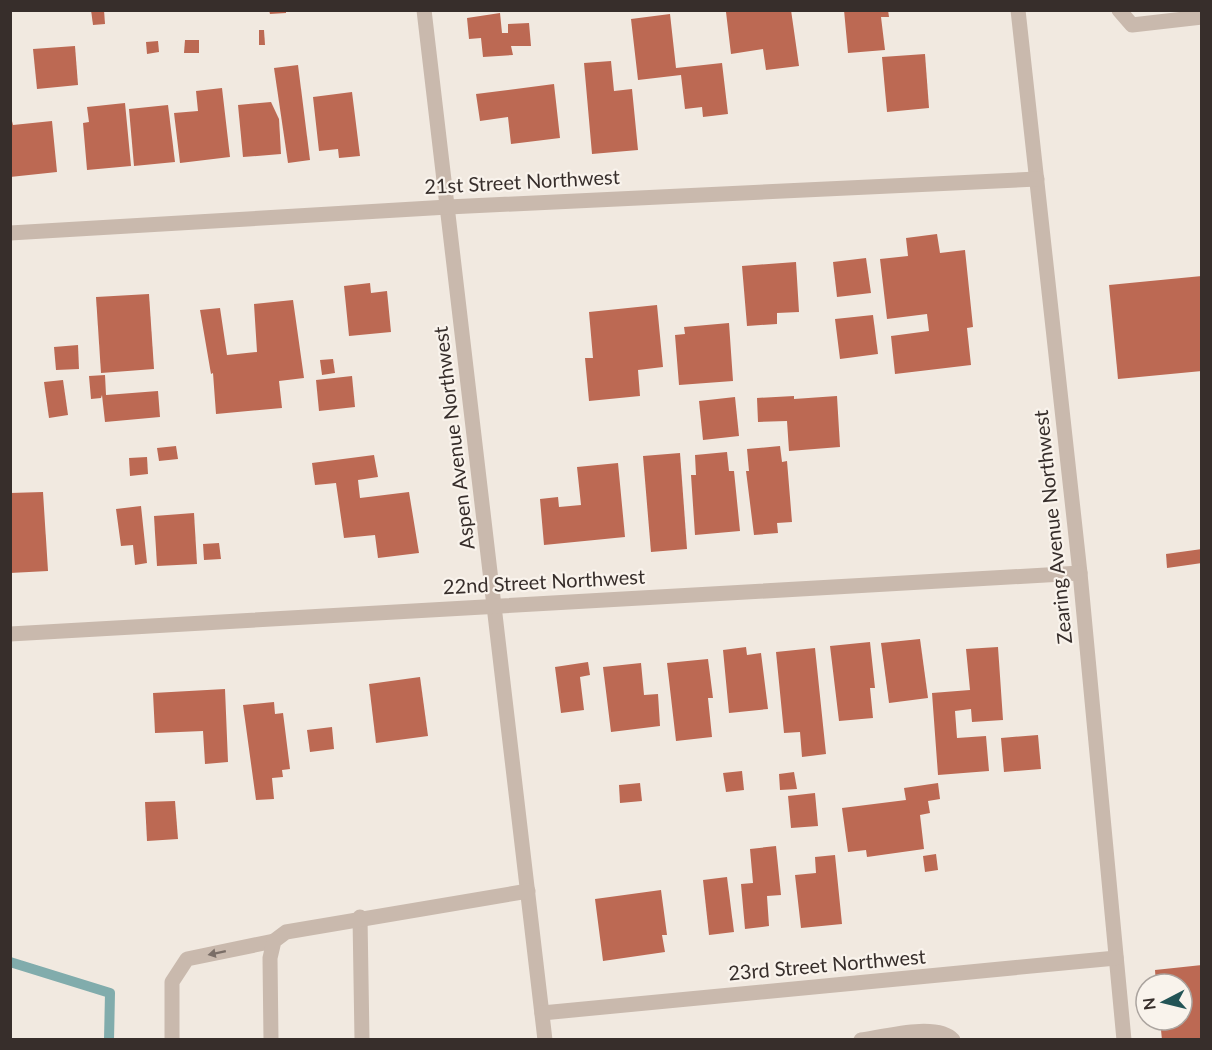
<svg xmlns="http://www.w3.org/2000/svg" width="1212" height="1050" font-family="Lato,sans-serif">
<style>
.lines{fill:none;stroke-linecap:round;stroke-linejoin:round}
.stream{stroke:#81acac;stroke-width:10}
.building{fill:#bc6953}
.minor{stroke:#c9b9ad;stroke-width:15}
.oneway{fill:#796d66}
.labels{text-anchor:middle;stroke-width:4.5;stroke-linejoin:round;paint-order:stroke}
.street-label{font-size:20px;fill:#372e2b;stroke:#f9f3ec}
</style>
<rect width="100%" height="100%" fill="#f1e9e0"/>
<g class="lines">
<polyline class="stream" points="10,962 110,993 109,1040"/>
</g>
<g class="building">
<polygon points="91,10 104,10 105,24 93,25"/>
<polygon points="269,10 286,10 286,13 270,14"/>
<polygon points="735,10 791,10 799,66 766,70 763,49 731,54 726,12"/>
<polygon points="844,10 888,10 889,17 881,17 885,50 848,53"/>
<polygon points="500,13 502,33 508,33 508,24 529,23 531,46 511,46 513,55 483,57 481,38 469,39 467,18"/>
<polygon points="670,14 676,68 722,63 728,114 703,117 702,107 685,109 681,75 638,80 631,19"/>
<polygon points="259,30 264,30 265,45 259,45"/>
<polygon points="185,40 199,40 199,53 184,53"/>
<polygon points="158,41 159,52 147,54 146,42"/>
<polygon points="75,46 78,85 37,89 33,49"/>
<polygon points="925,54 929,108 887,112 882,57"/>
<polygon points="611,61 614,91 632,89 638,150 592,154 584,63"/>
<polygon points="298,65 310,160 288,163 274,68"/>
<polygon points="554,84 560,138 511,144 508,117 480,121 476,94"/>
<polygon points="222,88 230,157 180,163 174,113 198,111 196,91"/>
<polygon points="352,92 360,156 339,158 338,149 319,151 313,97"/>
<polygon points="271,102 279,119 281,154 243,157 238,105"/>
<polygon points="125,103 131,166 87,170 83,123 89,122 87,107"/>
<polygon points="168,105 175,162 134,166 129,109"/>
<polygon points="10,113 13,125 52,121 57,172 10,177"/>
<polygon points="937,234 940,253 965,250 973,327 967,328 971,365 895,374 891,336 929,331 927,314 887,319 880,259 908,256 906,238"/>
<polygon points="866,258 871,293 837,297 833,262"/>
<polygon points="796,262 799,312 777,313 777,324 747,326 742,266"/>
<polygon points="1202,276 1202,371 1118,379 1109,285"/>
<polygon points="370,283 371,293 387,291 391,332 349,336 344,286"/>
<polygon points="149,294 154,369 101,373 96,297"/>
<polygon points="293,300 304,378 279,381 282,408 216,414 213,373 211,374 200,310 220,308 227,355 257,352 254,304"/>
<polygon points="657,305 663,367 638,370 640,396 589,401 585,358 593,358 589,312"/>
<polygon points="873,315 878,354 840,359 835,319"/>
<polygon points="729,323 733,381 679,385 675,335 685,334 684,327"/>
<polygon points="78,345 79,369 56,370 54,347"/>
<polygon points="333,359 335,373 322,375 320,360"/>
<polygon points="105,375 106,395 158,391 160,417 105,422 102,395 101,398 91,399 89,376"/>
<polygon points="352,376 355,407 319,411 316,380"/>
<polygon points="63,380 68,415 49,418 44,382"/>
<polygon points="794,396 794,399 837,396 840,447 789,451 787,421 758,422 757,398"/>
<polygon points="735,397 739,436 703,440 699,401"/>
<polygon points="176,446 178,459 159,461 157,448"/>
<polygon points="780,446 782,462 787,461 792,522 777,523 778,533 754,535 746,471 749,471 747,449"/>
<polygon points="727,452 729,471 734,471 740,531 695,535 691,475 696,475 695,455"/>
<polygon points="680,453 687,549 651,552 643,456"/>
<polygon points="374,455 378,477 358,480 360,498 409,492 419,553 378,558 375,535 344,538 336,483 315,485 312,463"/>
<polygon points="147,457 148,474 130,476 129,458"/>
<polygon points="618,463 625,537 544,545 540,499 558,497 559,507 581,505 577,467"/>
<polygon points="43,492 48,571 10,573 10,493"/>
<polygon points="141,506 147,563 135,565 133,545 121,546 116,509"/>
<polygon points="194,513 197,564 157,566 154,516"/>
<polygon points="219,543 221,559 204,560 203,544"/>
<polygon points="1202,549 1202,563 1167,568 1166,554"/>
<polygon points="920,639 928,698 889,703 881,643"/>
<polygon points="870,642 875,688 870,688 873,718 839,721 830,646"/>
<polygon points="746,647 747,655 761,653 768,709 729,713 723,650"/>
<polygon points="998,647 1003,720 972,722 971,709 955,711 957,738 986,736 989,771 938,775 932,693 970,690 966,649"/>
<polygon points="815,648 826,754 802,757 800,732 784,733 776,652"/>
<polygon points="708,659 713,698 708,698 712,737 676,741 667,663"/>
<polygon points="588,662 590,675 580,677 584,710 561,713 555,667"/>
<polygon points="641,663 644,695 658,694 660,726 611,732 603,667"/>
<polygon points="420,677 428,736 376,743 369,684"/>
<polygon points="225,689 228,762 205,764 203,731 155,733 153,693"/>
<polygon points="274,702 275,714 283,713 290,769 282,770 283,777 272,778 274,799 256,800 243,705"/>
<polygon points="332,727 334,749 310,752 307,730"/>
<polygon points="1038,735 1041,769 1004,772 1001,738"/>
<polygon points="742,771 744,790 726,792 723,773"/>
<polygon points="794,772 797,789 780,790 779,774"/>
<polygon points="640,783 642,801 620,803 619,785"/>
<polygon points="938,783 940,799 928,801 930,813 920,815 924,849 867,857 866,850 848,852 842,808 906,800 904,788"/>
<polygon points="815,793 818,826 791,828 788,796"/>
<polygon points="175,801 178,839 147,841 145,802"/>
<polygon points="776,846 781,895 767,896 769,926 745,929 741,884 753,883 750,849"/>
<polygon points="936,854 938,870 925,872 923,856"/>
<polygon points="835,855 842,924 801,928 795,875 816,873 815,857"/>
<polygon points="727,877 734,932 709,935 703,880"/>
<polygon points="661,890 667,935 662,935 665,952 603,961 595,899"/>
<polygon points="1202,965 1202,1040 1162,1040 1160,1020 1182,1020 1182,984 1156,984 1155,970"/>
</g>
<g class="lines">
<g class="minor">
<polyline points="424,10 545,1040"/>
<polyline points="1018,10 1080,573 1124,1040"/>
<polyline points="1119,10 1132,25 1202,17"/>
<polyline points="10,233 448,207 1037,179"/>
<polyline points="10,634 1080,573"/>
<polyline points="360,917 362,1040"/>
<polyline points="542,1013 1116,958"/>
<polyline points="172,1040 172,982 187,959 274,941"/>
<polyline points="271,1040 270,958 274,941 286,932 528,891"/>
<path d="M861 1040C883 1037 937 1022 953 1040"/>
</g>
</g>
<defs><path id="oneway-solid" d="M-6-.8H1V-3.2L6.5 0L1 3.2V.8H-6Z" transform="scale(1.5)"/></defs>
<use class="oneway" href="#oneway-solid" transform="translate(217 953) rotate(168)"/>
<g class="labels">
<g class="street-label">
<text transform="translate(522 182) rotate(-3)" y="7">21st Street Northwest</text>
<text transform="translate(454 438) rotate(-97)" y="7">Aspen Avenue Northwest</text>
<text transform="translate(1053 527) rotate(-96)" y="7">Zearing Avenue Northwest</text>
<text transform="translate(544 582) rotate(-3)" y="7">22nd Street Northwest</text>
<text transform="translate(827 965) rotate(-5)" y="7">23rd Street Northwest</text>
</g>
</g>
<rect width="1212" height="1050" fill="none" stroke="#372e2b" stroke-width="24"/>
<g transform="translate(1164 1002) rotate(263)"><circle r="28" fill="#f9f3ec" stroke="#aba49f" stroke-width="1.5"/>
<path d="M0-4.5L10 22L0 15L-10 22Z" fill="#235456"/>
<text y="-9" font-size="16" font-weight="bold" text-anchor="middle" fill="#372e2b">N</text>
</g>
</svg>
